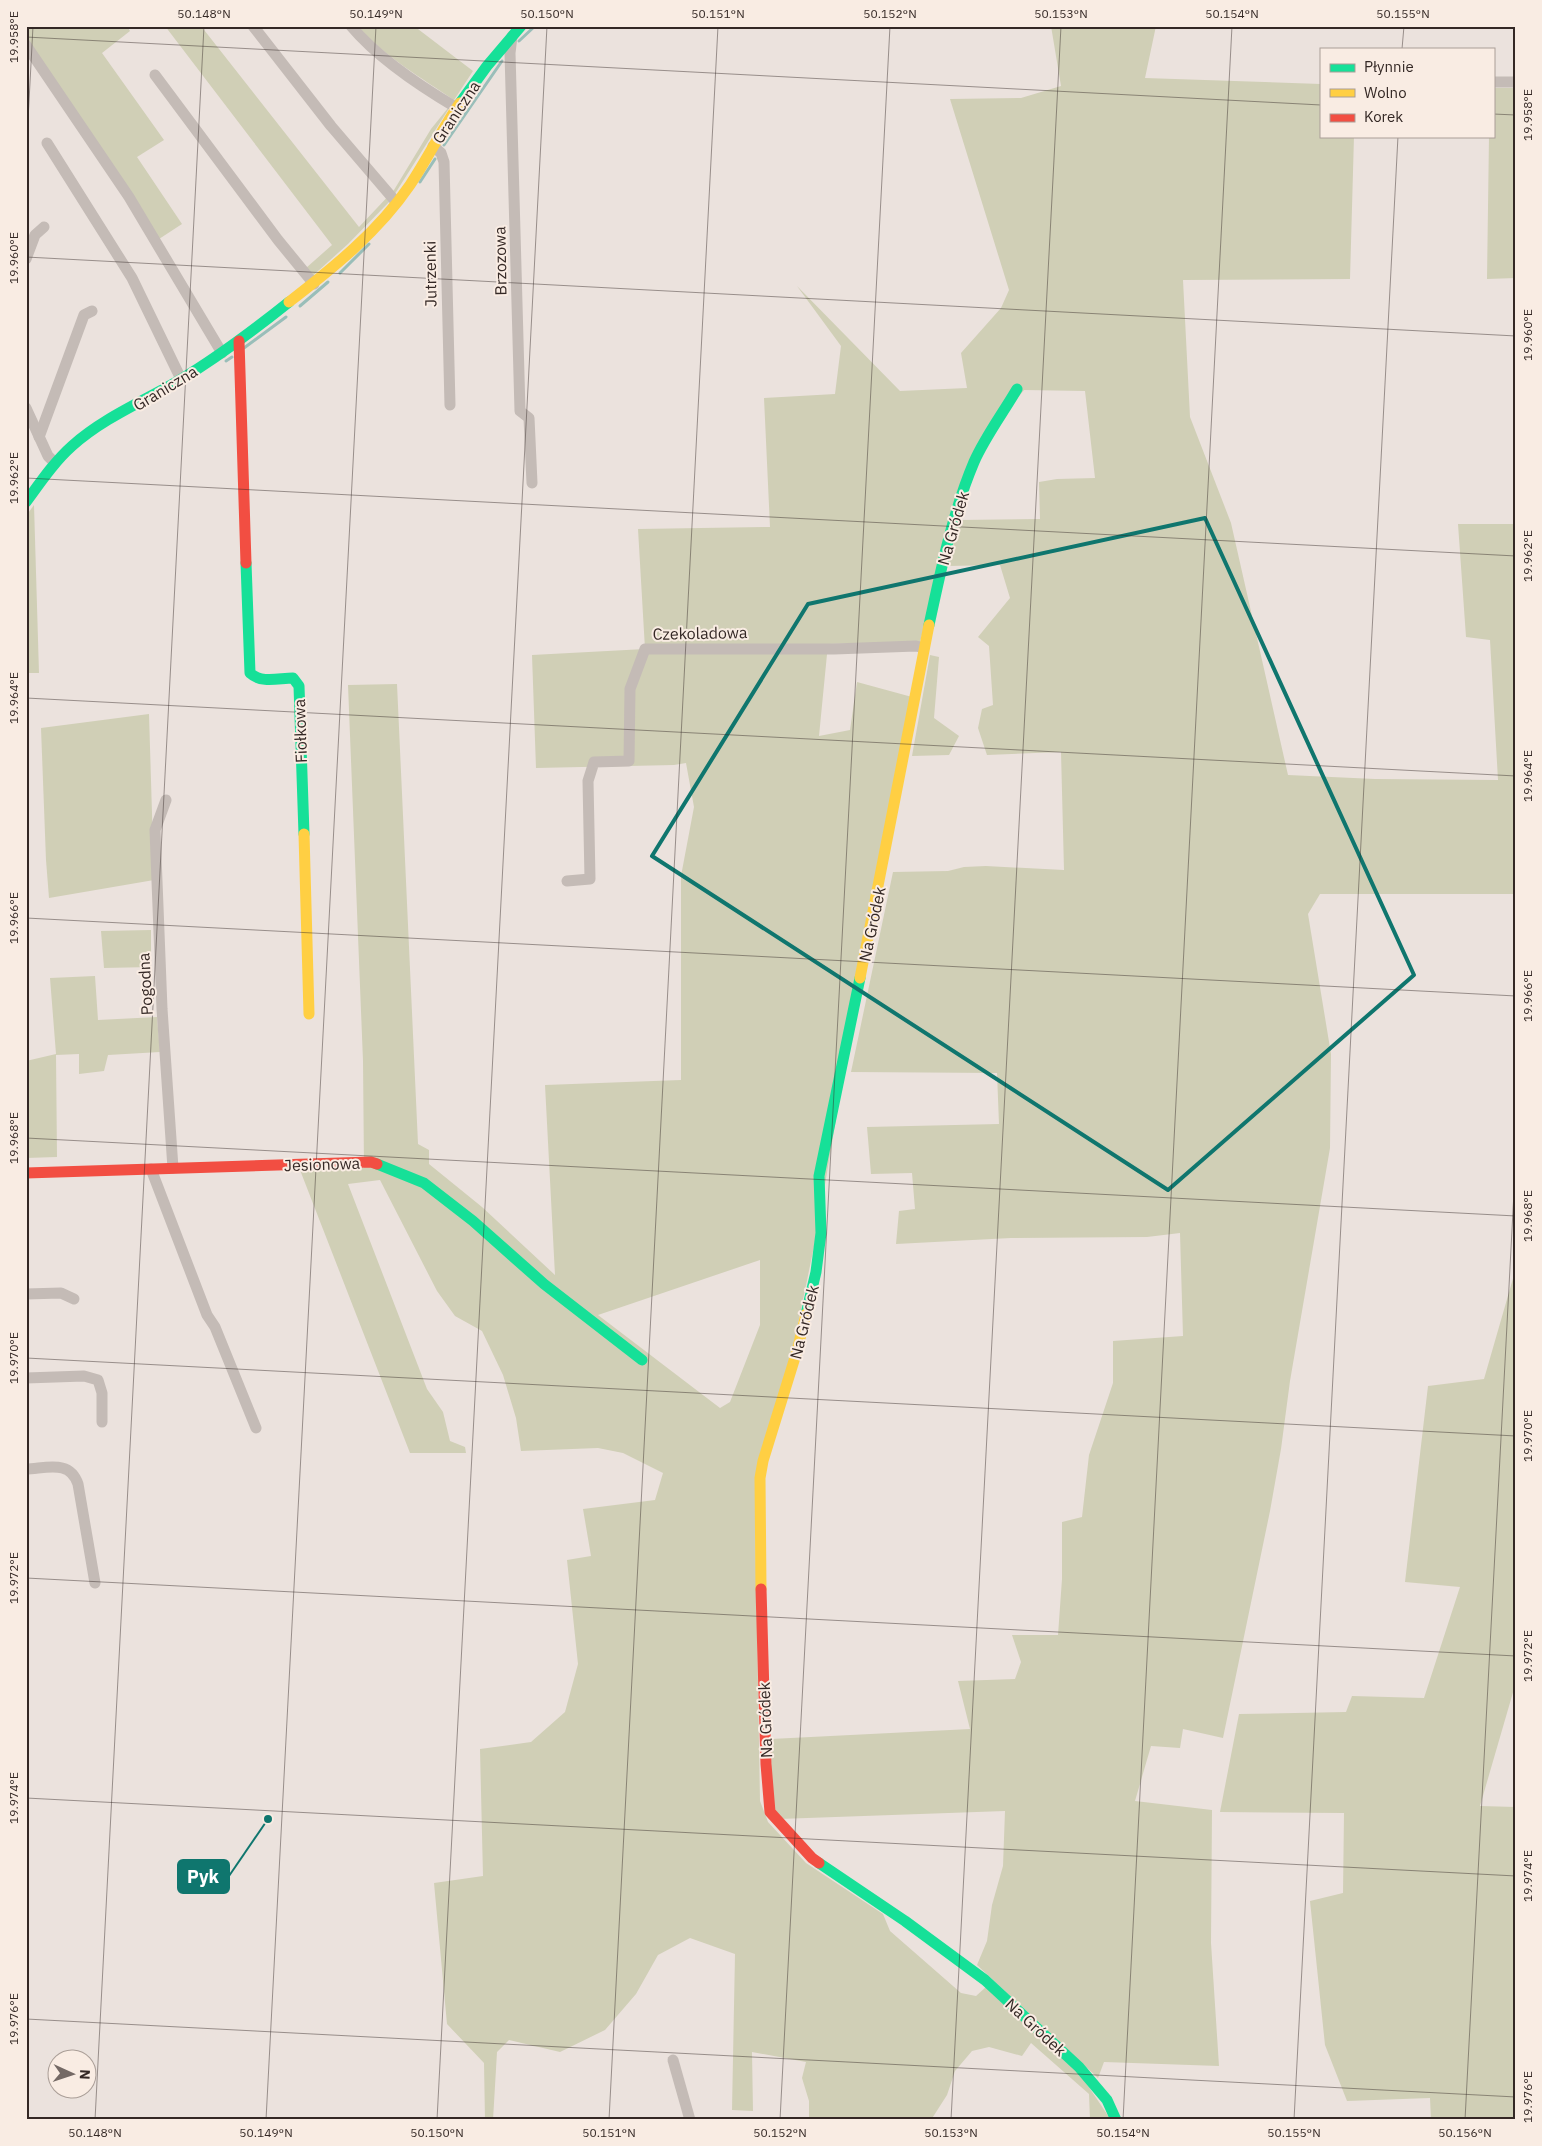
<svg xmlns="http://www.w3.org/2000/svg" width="1542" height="2146" font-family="'IBM Plex Sans',sans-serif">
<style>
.green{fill:#d0cfb6;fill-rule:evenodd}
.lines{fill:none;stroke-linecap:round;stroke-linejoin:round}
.stream{stroke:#99beb9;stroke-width:3}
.street{stroke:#c4bbb6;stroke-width:11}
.fast{stroke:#16e098;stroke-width:11}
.slow{stroke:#ffcf43;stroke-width:11}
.jam{stroke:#f24e42;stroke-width:11}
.marked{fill:none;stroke:#0f766e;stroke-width:4;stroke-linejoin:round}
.ticks{fill:none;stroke:#342825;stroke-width:1;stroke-opacity:0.45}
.labels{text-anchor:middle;stroke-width:4;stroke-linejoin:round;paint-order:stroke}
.street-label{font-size:16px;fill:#342825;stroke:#f9ece3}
.leader{fill:none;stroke:#0f766e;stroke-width:2}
.callout-dot{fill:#0f766e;stroke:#f9ece3;stroke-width:2}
.callout{fill:#0f766e;stroke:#0f766e;stroke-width:2}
.callout-label{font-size:18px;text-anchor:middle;font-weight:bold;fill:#fff}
.neatline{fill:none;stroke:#342825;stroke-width:2}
.ticks-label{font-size:12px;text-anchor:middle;fill:#342825}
</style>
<rect width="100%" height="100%" fill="#ebe2dd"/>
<g class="green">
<polygon points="26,26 127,26 130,31 102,53 164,140 137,157 182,224 159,239 26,41"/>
<polygon points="165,26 201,26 359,227 394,190 431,129 448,108 448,110 391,200 348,244 308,280 306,268 332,245"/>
<path d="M358 26H414L473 71 454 100C423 79 382 55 358 26Z"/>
<path d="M1051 26H1156L1145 78 1321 84V136H1354L1350 279 1183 280 1190 417 1231 523 1288 775 1375 779 1498 780 1490 640 1466 637 1458 524H1516V894H1320L1308 914 1331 1054 1330 1148 1290 1381 1281 1449 1270 1511 1223 1738 1183 1729 1180 1748 1151 1746 1135 1801 1212 1810 1211 1943 1219 2066 1104 2062 1098 2078 977 1965 987 1941 992 1905 1003 1866 1005 1811 779 1819 772 1803 771 1739 970 1729 958 1681 1015 1679 1021 1662 1012 1635H1058L1062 1579V1522L1082 1517 1089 1455 1113 1383V1341L1183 1336 1180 1233 1147 1237 1011 1238 896 1244 899 1211 915 1209 912 1173 871 1174 867 1127 999 1124 997 1073 851 1072 893 872 948 871 964 867 986 866 1064 870 1061 752 987 755 978 728 982 709 993 705 989 646 978 637 1010 598 1000 565 948 566 959 520 1040 519 1039 482 1057 479 1095 478 1085 391 1024 390 971 457 920 642 828 644 819 736 850 730 857 682 912 697 887 816 817 1232 793 1348 755 1513 760 1801 768 1822 806 1863 883 1914 890 1931 961 1993 976 1996 986 1987 1078 2071 1111 2120H1090L1089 2094 1031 2043 1022 2056 989 2047 972 2051 955 2071 947 2095 931 2120H809V2101L802 2078 806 2062 752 2052 753 2111 732 2110 735 1954 690 1938 658 1955 636 1994 605 2030 560 2052 509 2040 497 2052 493 2120H485L484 2063 447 2024 434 1883 483 1876 480 1749 531 1742 565 1712 578 1664 567 1560 591 1556 583 1509 655 1500 663 1473 623 1453 598 1448 521 1451 516 1418 503 1375 482 1331 455 1316 437 1291 380 1180 348 1184 427 1389 443 1412 450 1441 465 1447 466 1453H410L300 1170 364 1168 363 1061 348 685 397 684 418 1144 429 1150V1164L482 1207 555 1275 545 1085 681 1080V876L694 807 686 763 674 765 536 768 532 655 645 649 638 529 770 527 764 398 835 394 841 346 797 286 900 391 967 388 961 353 1001 308 1009 290 950 99 1021 98 1061 86ZM760 1260V1325L730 1402 720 1408 598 1315Z"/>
<polygon points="1493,88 1516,88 1516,278 1487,279 1489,136 1493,136"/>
<polygon points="34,505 39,673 26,673 26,516"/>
<polygon points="930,655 939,657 934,718 959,736 949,755 912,756"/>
<polygon points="149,714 154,880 49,898 46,860 41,728"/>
<polygon points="151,930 151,967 104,968 101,931"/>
<polygon points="95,976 98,1020 157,1017 160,1052 108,1055 104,1071 79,1074 79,1054 56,1055 57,1157 26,1158 26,1061 56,1054 50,978"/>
<polygon points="1516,1268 1516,1682 1480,1806 1516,1807 1516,2120 1431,2120 1430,2098 1347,2101 1346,2120 1347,2101 1325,2045 1310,1901 1343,1893 1344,1813 1220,1812 1239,1714 1346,1712 1352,1696 1424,1698 1460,1587 1405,1582 1428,1386 1484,1379"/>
</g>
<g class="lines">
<g class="stream">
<polyline points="519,41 535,26"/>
<polyline points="444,145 502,61"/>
<polyline points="420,182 435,159"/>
<polyline points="340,273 369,244"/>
<polyline points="300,306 328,282"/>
<polyline points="244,348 286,317"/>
<polyline points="226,361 232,357"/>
</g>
<g class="street">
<polyline points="253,26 331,126 396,202"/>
<path d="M351 26C377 57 423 88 457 108"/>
<polyline points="512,36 510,53 520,411 529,418 532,483"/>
<polyline points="26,45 129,197 222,353"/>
<polyline points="155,75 278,240 314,284"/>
<polyline points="1493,82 1516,82"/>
<polyline points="47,143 132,278 181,379"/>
<polyline points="433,146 441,153 444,162 450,405"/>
<polyline points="26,259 35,235 44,227"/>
<polyline points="26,408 48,456 55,463"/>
<polyline points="39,437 84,315 92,311"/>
<polyline points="166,800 155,830 162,1009 173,1168"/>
<polyline points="567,881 590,879 588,781 594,762 629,761 630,689 645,649 834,649 916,646 924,648"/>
<polyline points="151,1169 207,1315 215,1327 256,1428"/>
<polyline points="26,1294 61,1293 74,1299"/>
<polyline points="26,1378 84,1376 98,1380 102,1393 102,1422"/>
<path d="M26 1469C48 1468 70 1460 78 1484L95 1583"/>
<polyline points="673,2060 690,2120"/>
</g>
<g class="fast">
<polyline points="460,103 487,66 521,26"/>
<path d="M26 502C40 483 54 462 72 446 103 418 144 401 180 380 218 357 254 330 289 302"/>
<path d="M246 563 250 673C262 684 279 678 293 678L299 686 304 834"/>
<path d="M929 625C941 570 952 514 974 462 985 437 1003 413 1017 389"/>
<polyline points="377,1164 424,1183 473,1221 544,1284 642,1360"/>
<polyline points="806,1314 816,1272 821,1233 819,1176 860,978"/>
<polyline points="819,1863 905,1921 985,1980 1079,2067 1107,2100 1116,2120"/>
</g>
<g class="slow">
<path d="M289 302C333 268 378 232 410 185 428 158 442 129 460 103"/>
<polyline points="304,834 309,1014"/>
<polyline points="860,978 929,625"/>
<polyline points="761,1589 760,1478 763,1461 797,1351 806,1314"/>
</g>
<g class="jam">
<polyline points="239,341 246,563"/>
<polyline points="26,1173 371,1162 377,1164"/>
<polyline points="761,1589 766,1764 770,1812 812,1858 819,1863"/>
</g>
</g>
<path class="marked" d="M1205 518 1414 975 1168 1190 652 856 808 604Z"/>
<path class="ticks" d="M26 37 1321 105M1402 49 1404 26M1493 114 1516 115M26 158 33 26M26 257 1516 336M26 478 1516 556M26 698 1516 776M26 918 1516 996M26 1138 1516 1216M26 1358 1516 1436M26 1578 1516 1656M26 1798 1516 1876M26 2019 1516 2097M95 2120 204 26M266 2120 376 26M437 2120 547 26M609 2120 718 26M780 2120 890 26M951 2120 1061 26M1123 2120 1232 26M1294 2120 1398 136M1465 2120 1516 1154"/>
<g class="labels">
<g class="street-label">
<text transform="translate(456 112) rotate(-56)" y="6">Graniczna</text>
<text transform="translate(500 261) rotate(-91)" y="6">Brzozowa</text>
<text transform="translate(430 274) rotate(-91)" y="6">Jutrzenki</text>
<text transform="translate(165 388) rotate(-31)" y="6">Graniczna</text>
<text transform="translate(953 528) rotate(-74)" y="6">Na Gródek</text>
<text transform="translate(700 633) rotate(-1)" y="6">Czekoladowa</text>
<text transform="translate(300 731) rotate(-92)" y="6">Fiołkowa</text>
<text transform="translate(872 924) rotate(-78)" y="6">Na Gródek</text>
<text transform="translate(145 984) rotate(-93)" y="6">Pogodna</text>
<text transform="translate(322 1164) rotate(-2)" y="6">Jesionowa</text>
<text transform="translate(804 1322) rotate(-76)" y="6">Na Gródek</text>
<text transform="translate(765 1720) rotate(-92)" y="6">Na Gródek</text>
<text transform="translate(1036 2027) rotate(43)" y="6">Na Gródek</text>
</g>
</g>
<path class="leader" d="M268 1819L229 1876"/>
<circle class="callout-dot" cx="268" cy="1819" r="5"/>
<rect class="callout" x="178" y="1860" width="51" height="33" rx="5"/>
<g class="callout-label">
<text x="203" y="1883">Pyk</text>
</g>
<rect width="1542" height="2146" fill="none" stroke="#f9ece3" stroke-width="55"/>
<rect x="1320" y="48" width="175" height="90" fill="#f9ece3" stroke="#aa9e97"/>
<rect x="1330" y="64" width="25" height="8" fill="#16e098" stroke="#aa9e97"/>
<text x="1364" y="72" font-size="15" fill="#342825">Płynnie</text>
<rect x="1330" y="89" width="25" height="8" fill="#ffcf43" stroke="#aa9e97"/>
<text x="1364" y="98" font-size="15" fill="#342825">Wolno</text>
<rect x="1330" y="114" width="25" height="8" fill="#f24e42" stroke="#aa9e97"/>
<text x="1364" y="122" font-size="15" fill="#342825">Korek</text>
<g transform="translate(72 2074) rotate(93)"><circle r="24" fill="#f9ece3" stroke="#aa9e97"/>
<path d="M0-4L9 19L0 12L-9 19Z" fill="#746965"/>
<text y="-8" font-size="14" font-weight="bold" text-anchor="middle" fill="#342825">N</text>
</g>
<rect x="28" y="28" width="1486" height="2090" class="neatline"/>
<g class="ticks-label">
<text x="204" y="18">50.148°N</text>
<text x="376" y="18">50.149°N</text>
<text x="547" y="18">50.150°N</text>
<text x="718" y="18">50.151°N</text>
<text x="890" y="18">50.152°N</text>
<text x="1061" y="18">50.153°N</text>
<text x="1232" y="18">50.154°N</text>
<text x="1403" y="18">50.155°N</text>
<text transform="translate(14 37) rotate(-90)" y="4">19.958°E</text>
<text transform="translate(1528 115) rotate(-90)" y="4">19.958°E</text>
<text transform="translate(14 258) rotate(-90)" y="4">19.960°E</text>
<text transform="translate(1528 335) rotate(-90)" y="4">19.960°E</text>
<text transform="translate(14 478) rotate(-90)" y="4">19.962°E</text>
<text transform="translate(1528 556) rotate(-90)" y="4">19.962°E</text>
<text transform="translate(14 698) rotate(-90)" y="4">19.964°E</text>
<text transform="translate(1528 776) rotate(-90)" y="4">19.964°E</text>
<text transform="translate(14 918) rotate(-90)" y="4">19.966°E</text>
<text transform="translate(1528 996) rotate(-90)" y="4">19.966°E</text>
<text transform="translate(14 1138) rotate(-90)" y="4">19.968°E</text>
<text transform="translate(1528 1216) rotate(-90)" y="4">19.968°E</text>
<text transform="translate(14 1358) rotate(-90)" y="4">19.970°E</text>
<text transform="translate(1528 1436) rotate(-90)" y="4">19.970°E</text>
<text transform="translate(14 1578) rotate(-90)" y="4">19.972°E</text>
<text transform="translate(1528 1656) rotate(-90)" y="4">19.972°E</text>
<text transform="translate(14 1798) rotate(-90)" y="4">19.974°E</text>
<text transform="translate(1528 1876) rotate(-90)" y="4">19.974°E</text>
<text transform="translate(14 2019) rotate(-90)" y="4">19.976°E</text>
<text transform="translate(1528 2097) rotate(-90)" y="4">19.976°E</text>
<text x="95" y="2137">50.148°N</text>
<text x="266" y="2137">50.149°N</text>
<text x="437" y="2137">50.150°N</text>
<text x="609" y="2137">50.151°N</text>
<text x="780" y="2137">50.152°N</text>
<text x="951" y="2137">50.153°N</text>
<text x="1123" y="2137">50.154°N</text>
<text x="1294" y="2137">50.155°N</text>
<text x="1465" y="2137">50.156°N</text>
</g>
</svg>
